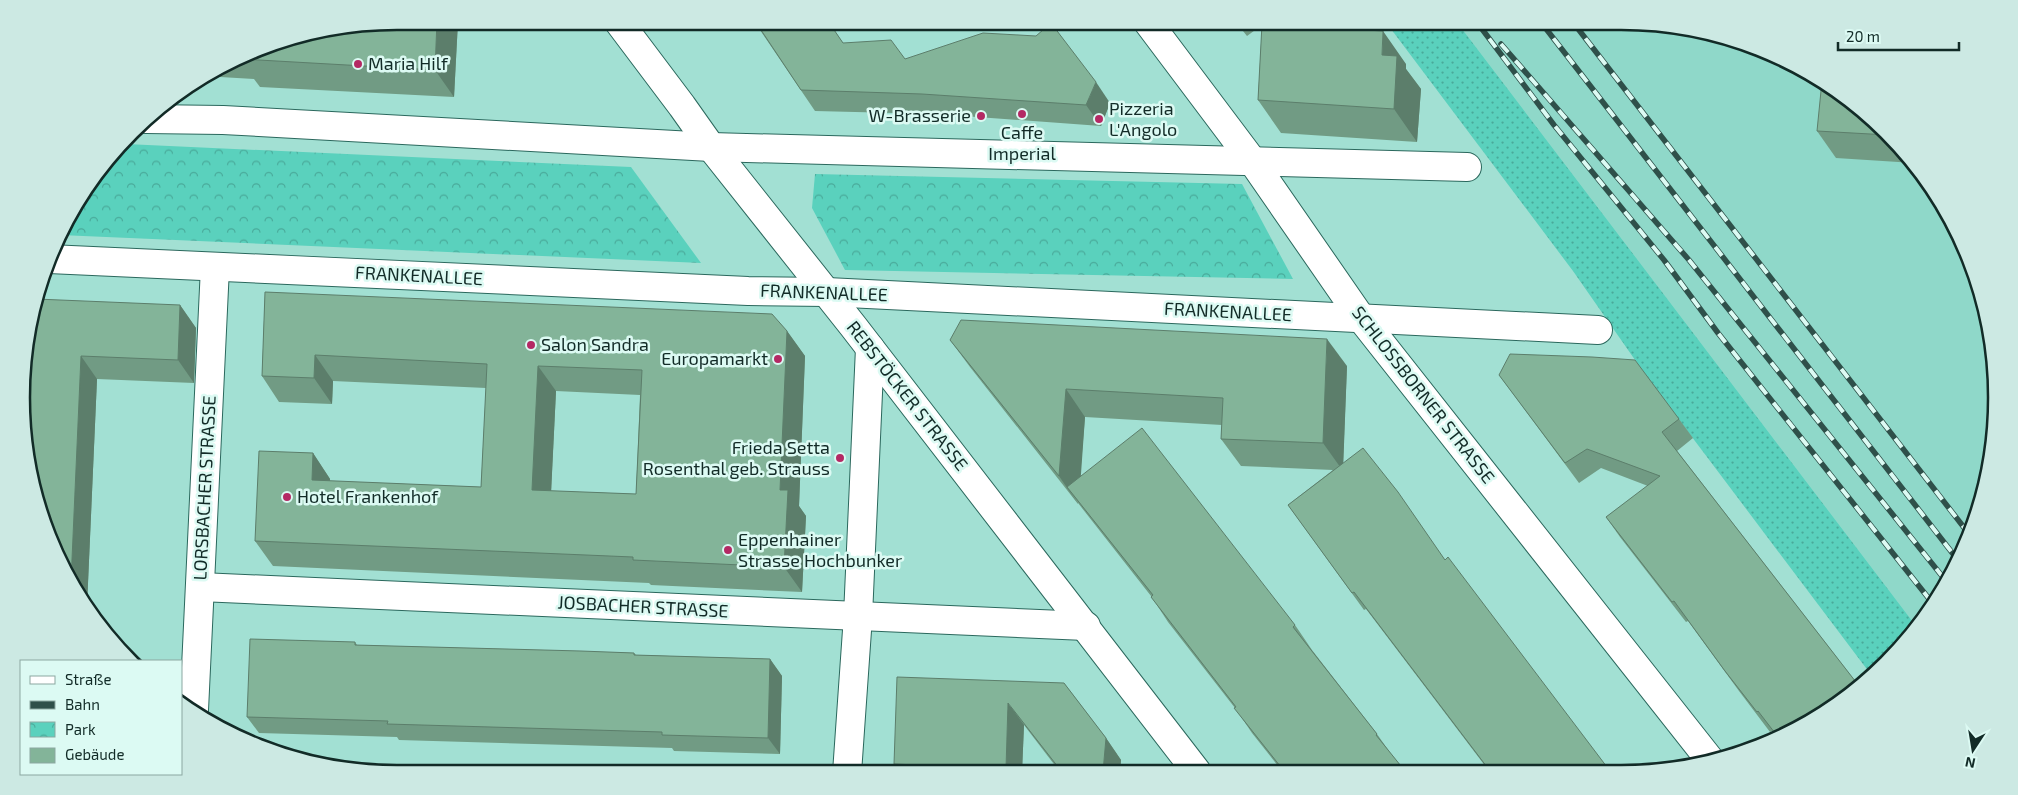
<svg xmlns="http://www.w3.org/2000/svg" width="2018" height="795" font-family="'Exo 2',sans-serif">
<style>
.built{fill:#8fd8c9}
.grass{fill:url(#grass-dots)}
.park{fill:url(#park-crowns)}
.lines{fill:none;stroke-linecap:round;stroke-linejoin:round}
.minor-casing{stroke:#2b685d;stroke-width:30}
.minor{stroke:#fff;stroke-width:28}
.rail-casing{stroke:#2f504a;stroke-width:5.5}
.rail{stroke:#dcfaf3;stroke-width:4;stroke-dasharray:11;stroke-linecap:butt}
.wall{fill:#719b84;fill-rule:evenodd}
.shaded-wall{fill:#5c7e6b}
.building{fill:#83b499;stroke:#5c7e6b;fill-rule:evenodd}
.poi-dot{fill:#b42964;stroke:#dcfaf3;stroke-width:2}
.labels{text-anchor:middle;stroke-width:5;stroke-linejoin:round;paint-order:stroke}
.poi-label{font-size:18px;fill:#122b27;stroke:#dcfaf3;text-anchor:start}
.street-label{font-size:18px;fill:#122b27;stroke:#dcfaf3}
.rim{fill:none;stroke:#122b27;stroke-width:2.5}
</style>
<defs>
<pattern id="grass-dots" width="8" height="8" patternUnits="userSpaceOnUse" patternTransform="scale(1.25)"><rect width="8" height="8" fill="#5ad1bd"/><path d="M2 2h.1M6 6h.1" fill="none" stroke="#49aa9a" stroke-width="1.8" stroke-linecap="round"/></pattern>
<pattern id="park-crowns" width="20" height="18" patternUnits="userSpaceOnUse" patternTransform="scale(1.25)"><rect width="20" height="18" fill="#5ad1bd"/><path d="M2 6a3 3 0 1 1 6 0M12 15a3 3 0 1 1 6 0" fill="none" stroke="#49aa9a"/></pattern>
</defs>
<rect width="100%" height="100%" fill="#a2e0d3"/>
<polygon class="built" points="1456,21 1620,21 1741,41 1808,72 1868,114 1919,168 1958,231 1984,300 1996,373 1994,446 1977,518 1933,606 1916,626"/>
<polygon class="grass" points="1385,21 1456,21 1916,626 1872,676 1649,380 1573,271"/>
<g class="park">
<polygon points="126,144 631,167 701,263 60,235 72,210"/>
<polygon points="815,174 1242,184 1293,279 845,270 812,208"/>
</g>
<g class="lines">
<defs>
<g id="minor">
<polyline points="618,21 682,106 711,147 853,326 1197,772"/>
<polyline points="1147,21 1253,162 1361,318 1710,760"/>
<polyline points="146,119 223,120 711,147 1467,167"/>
<polyline points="49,259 748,291 827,292 1598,330"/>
<polyline points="200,587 1086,626"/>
<polyline points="194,710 215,267"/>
<polyline points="847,773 858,616 870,348"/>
</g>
</defs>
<use href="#minor" class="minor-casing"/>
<use href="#minor" class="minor"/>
<defs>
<g id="rail">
<polyline points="1476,21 1554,125 1664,260 1718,333 1934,605"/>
<polyline points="1540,21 1957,559"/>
<polyline points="1572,21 1969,534"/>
<polyline points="1501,44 1689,260 1946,581"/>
</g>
</defs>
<use href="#rail" class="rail-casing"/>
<use href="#rail" class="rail"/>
</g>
<g class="wall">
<polygon points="458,21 454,97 260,87 254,79 203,76 210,72 276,41"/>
<polygon points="751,21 828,21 843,43 905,59 1110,103 1101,126 936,114 815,111 760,30 758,31"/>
<polygon points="953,21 972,21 960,31"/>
<polygon points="1235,21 1267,21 1263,24 1406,64 1406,69 1421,89 1417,142 1281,133 1258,100 1262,25 1247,36"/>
<polygon points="1868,114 1914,163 1836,158 1817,131"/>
<path d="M265 292 787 331 805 356 799 506 806 516 802 592 651 585 649 583 273 566 255 541 313 453 330 479V481L481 487 486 388 333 381 332 404 279 402 262 376ZM556 391 640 395 636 494 551 491Z"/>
<polygon points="180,305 196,328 194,383 97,379 87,606 72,586 25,376 25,348"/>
<polygon points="950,340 1347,366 1343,463 1445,560 1610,771 1489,771 1366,609 1364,610 1288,505 1333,470 1241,466 1221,439 1222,425 1085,417 1080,477 1295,625 1312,650 1377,734 1391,754 1405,771 1282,771 1252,733 1235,708 1168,622 1151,596 1078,503 1078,504 970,367"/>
<polygon points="1499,375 1679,419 1693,438 1677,451 1859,686 1777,738 1772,731 1770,732 1739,691 1688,621 1686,622 1620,537 1606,517 1648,486 1601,468 1579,483"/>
<polygon points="355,642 357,645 634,653 636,655 770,659 782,676 780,754 674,751 672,748 399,740 397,737 259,733 247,717"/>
<polygon points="1064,683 1106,738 1121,760 1120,772 1060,772 1024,725 1022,772 900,772 894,764"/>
</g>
<g class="shaded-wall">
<polygon points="437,21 458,21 454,97 435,70"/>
<polygon points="1383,31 1406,64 1406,69 1421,89 1417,142 1394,109 1382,55"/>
<polygon points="1096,82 1110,103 1101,126 1086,105"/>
<polygon points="180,305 196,328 194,383 178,360"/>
<polygon points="787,331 805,356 799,506 806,516 802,592 784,567 780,490"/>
<polygon points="1327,339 1347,366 1343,471 1323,443"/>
<polygon points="315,355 333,381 332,404 314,378"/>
<polygon points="81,356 97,379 87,606 72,586 71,582"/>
<polygon points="538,366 556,391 550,515 532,490"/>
<polygon points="1066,389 1085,417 1079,502 1067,487 1078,504 1059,476"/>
<polygon points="313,453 330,479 329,505 312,480"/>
<polygon points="770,659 782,676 780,754 768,738"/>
<polygon points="1008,703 1024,725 1022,772 1008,772 1006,769"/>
<polygon points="1106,738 1121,760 1120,772 1103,772"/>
</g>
<g class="building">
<polygon points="398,21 437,21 435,70 241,59 241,57 276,41"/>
<polygon points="755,21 828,21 843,43 891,40 905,59 983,33 1036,36 1051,23 1096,82 1086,105 922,94 801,90"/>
<polygon points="1262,24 1383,31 1382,55 1397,56 1394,109 1258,100"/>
<polygon points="1822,81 1868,114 1888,135 1817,131"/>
<path d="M265 292 772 314 787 331 780 490H788L784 567 633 560V557L255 541 259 451 313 453 312 480 481 487 487 364 315 355 314 378 262 376ZM538 366 642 370 636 494 532 490Z"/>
<polygon points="36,299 180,305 178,360 81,356 71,582 28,471 26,380 27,354 25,354 25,348"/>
<polygon points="961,320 1327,339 1323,443 1221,439 1223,398 1066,389 1059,476 950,340"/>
<polygon points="1510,354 1592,357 1635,360 1679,419 1662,432 1859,686 1778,737 1758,711 1757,712 1725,671 1674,601 1672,602 1606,517 1660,476 1587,449 1565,463 1499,375"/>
<polygon points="1142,428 1295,625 1293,627 1377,734 1376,735 1405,771 1284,771 1234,708 1236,707 1151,597 1153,595 1067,487"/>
<polygon points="1363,448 1398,492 1445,560 1448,557 1610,771 1490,771 1354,592 1352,593 1288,505"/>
<polygon points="250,639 355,642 355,645 581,651 634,653 634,655 770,659 768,738 662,735 662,732 387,724 388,721 247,717"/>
<polygon points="897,677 1064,683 1106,738 1103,772 1062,772 1008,703 1006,769 894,764"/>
</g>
<g class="poi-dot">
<circle cx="358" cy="64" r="5"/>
<circle cx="1022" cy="114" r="5"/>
<circle cx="981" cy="116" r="5"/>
<circle cx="1099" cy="119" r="5"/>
<circle cx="531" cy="345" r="5"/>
<circle cx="778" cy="359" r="5"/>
<circle cx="840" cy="458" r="5"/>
<circle cx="287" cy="497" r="5"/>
<circle cx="728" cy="550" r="5"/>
</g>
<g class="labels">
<g class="poi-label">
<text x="368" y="70">Maria Hilf</text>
<text x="1109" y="115">Pizzeria<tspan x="1109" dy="21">L'Angolo</tspan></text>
<text x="971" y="122" text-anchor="end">W-Brasserie</text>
<text x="1022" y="139" text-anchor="middle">Caffe<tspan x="1022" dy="21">Imperial</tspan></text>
<text x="541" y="351">Salon Sandra</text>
<text x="768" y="365" text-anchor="end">Europamarkt</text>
<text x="830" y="454" text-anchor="end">Frieda Setta<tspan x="830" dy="21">Rosenthal geb. Strauss</tspan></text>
<text x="297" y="503">Hotel Frankenhof</text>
<text x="738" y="546">Eppenhainer<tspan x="738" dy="21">Strasse Hochbunker</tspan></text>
</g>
<g class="street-label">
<text transform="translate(419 276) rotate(3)" y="6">FRANKENALLEE</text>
<text transform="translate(824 293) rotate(2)" y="6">FRANKENALLEE</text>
<text transform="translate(1228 312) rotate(3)" y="6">FRANKENALLEE</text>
<text transform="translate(1423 395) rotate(52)" y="6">SCHLOSSBORNER STRASSE</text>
<text transform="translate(907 396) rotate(52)" y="6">REBSTÖCKER STRASSE</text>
<text transform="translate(205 488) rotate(-87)" y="6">LORSBACHER STRASSE</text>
<text transform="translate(643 607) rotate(3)" y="6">JOSBACHER STRASSE</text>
</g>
</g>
<path d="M0 0H2018V795H0ZM397 30H1621A367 367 0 0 1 1988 397V398A367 367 0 0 1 1621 765H397A367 367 0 0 1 30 398V397A367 367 0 0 1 397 30Z" fill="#cce9e3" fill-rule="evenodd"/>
<path class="rim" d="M397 30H1621A367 367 0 0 1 1988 397V398A367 367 0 0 1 1621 765H397A367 367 0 0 1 30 398V397A367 367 0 0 1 397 30Z"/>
<rect x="20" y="660" width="162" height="115" fill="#dcfaf3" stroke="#8ba7a1"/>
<rect x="30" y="676" width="25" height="8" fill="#ffffff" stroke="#8ba7a1"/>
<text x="65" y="685" font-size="15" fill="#122b27">Straße</text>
<rect x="30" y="701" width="25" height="8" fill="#2f504a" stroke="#8ba7a1"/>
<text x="65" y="710" font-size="15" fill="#122b27">Bahn</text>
<rect x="30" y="722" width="25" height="15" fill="url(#park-crowns)" stroke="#8ba7a1"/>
<text x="65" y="735" font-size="15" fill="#122b27">Park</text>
<rect x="30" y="748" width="25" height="15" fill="#83b499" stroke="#8ba7a1"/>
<text x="65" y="760" font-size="15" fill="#122b27">Gebäude</text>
<g transform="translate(1973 750) rotate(192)" stroke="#dcfaf3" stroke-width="4" paint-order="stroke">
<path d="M0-4L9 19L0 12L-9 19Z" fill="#122b27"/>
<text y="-8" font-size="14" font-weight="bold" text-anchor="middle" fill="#122b27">N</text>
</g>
<path d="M1838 42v8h121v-8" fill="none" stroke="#122b27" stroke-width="2.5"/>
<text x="1846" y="42" font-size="15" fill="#122b27" stroke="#dcfaf3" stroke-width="4" paint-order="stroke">20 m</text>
</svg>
